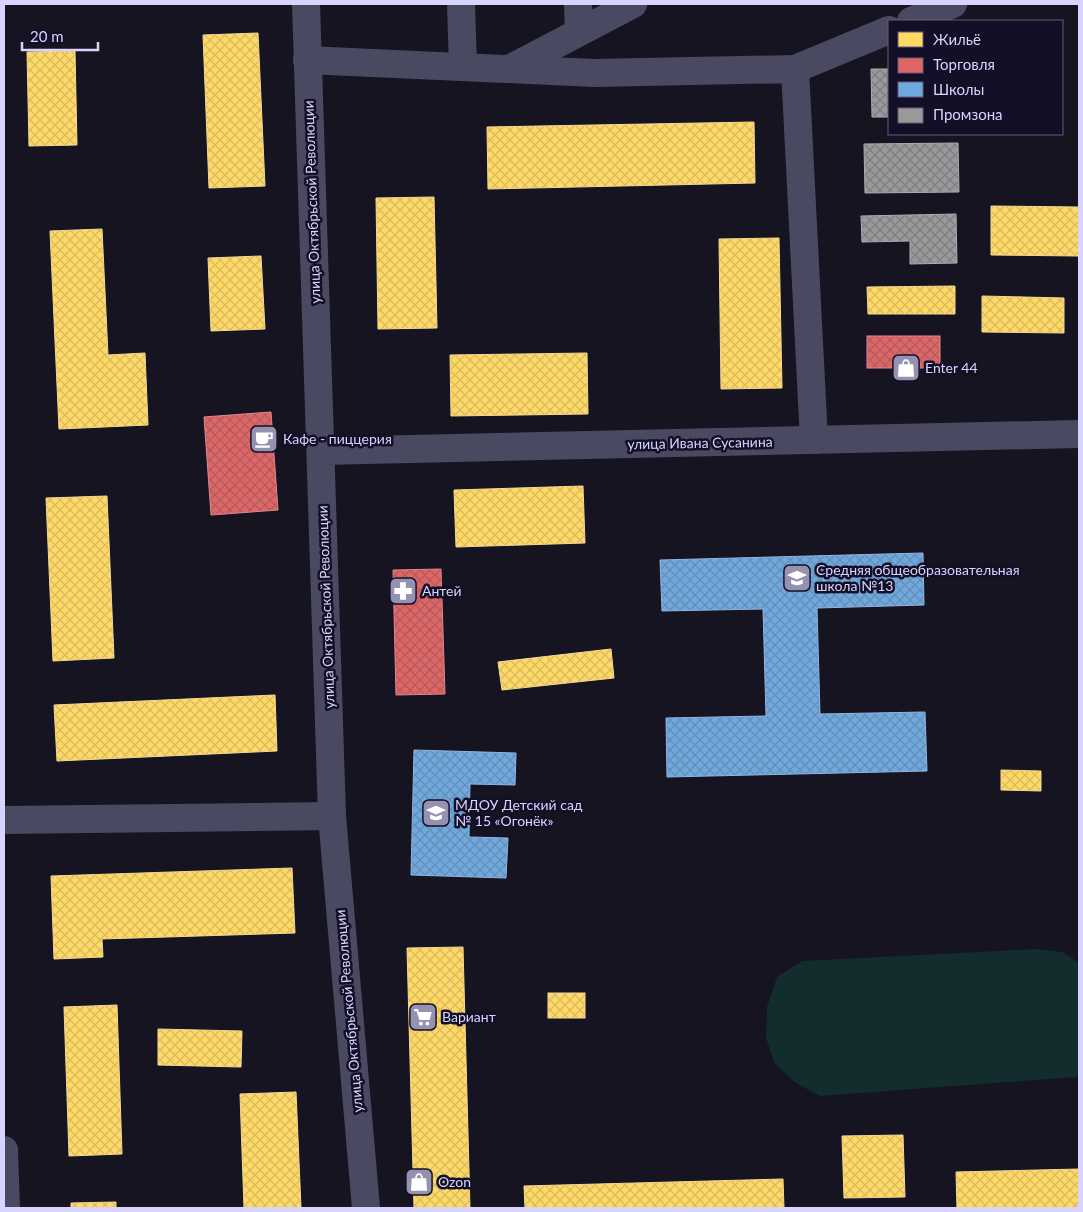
<svg xmlns="http://www.w3.org/2000/svg" width="1083" height="1212" font-family="Lato,sans-serif">
<style>
.pitch{fill:#132c2d}
.homes{fill:url(#homes-cross-hatch);stroke:#f4d894}
.shops{fill:url(#shops-cross-hatch);stroke:#de8794}
.schools{fill:url(#schools-cross-hatch);stroke:#8fb5e6}
.industry{fill:url(#industry-cross-hatch);stroke:#acabb8}
.lines{fill:none;stroke-linecap:round;stroke-linejoin:round}
.minor{stroke:#4a4962;stroke-width:28}
.labels{text-anchor:middle;stroke-width:5;stroke-linejoin:round;paint-order:stroke}
.street-label{font-size:14px;fill:#d9d4ff;stroke:#130f26}
.poi-label{font-size:14px;fill:#d9d4ff;stroke:#130f26;text-anchor:start}
</style>
<defs>
<pattern id="homes-cross-hatch" width="8" height="8" patternUnits="userSpaceOnUse" patternTransform="scale(1.25)"><rect width="8" height="8" fill="#ffd966"/><path d="M0 0l8 8M0 8l8-8" fill="none" stroke="#d9ba61"/></pattern>
<pattern id="shops-cross-hatch" width="8" height="8" patternUnits="userSpaceOnUse" patternTransform="scale(1.25)"><rect width="8" height="8" fill="#e06666"/><path d="M0 0l8 8M0 8l8-8" fill="none" stroke="#b05b5e"/></pattern>
<pattern id="schools-cross-hatch" width="8" height="8" patternUnits="userSpaceOnUse" patternTransform="scale(1.25)"><rect width="8" height="8" fill="#6fa8dc"/><path d="M0 0l8 8M0 8l8-8" fill="none" stroke="#648eb8"/></pattern>
<pattern id="industry-cross-hatch" width="8" height="8" patternUnits="userSpaceOnUse" patternTransform="scale(1.25)"><rect width="8" height="8" fill="#999"/><path d="M0 0l8 8M0 8l8-8" fill="none" stroke="#7f7e82"/></pattern>
</defs>
<rect width="100%" height="100%" fill="#161421"/>
<polygon class="pitch" points="1036,949 1063,952 1079,963 1079,1073 1076,1077 820,1096 796,1083 775,1064 766,1038 767,1007 777,977 802,961"/>
<g class="homes">
<polygon points="258,33 265,186 209,188 203,35"/>
<polygon points="75,51 77,145 29,146 27,52"/>
<polygon points="754,122 755,183 488,189 487,127"/>
<polygon points="434,197 437,328 378,329 376,198"/>
<polygon points="991,206 1079,207 1079,256 991,255"/>
<polygon points="102,229 108,355 145,353 148,425 59,429 50,231"/>
<polygon points="779,238 782,388 721,389 719,239"/>
<polygon points="261,256 265,329 211,331 208,258"/>
<polygon points="955,286 955,314 868,314 867,287"/>
<polygon points="982,296 1064,298 1064,333 982,332"/>
<polygon points="587,353 588,414 451,416 450,355"/>
<polygon points="583,486 585,543 456,547 454,490"/>
<polygon points="107,496 114,658 53,661 46,498"/>
<polygon points="611,649 614,678 502,690 498,662"/>
<polygon points="275,695 277,751 57,761 54,705"/>
<polygon points="1001,770 1041,771 1041,791 1001,790"/>
<polygon points="292,868 295,933 102,939 103,957 54,959 51,876"/>
<polygon points="463,947 470,1208 414,1208 407,948"/>
<rect x="548" y="993" width="37" height="25"/>
<polygon points="117,1005 122,1154 69,1156 64,1007"/>
<polygon points="158,1029 242,1031 241,1067 158,1065"/>
<polygon points="296,1092 301,1208 244,1208 240,1094"/>
<polygon points="903,1135 905,1197 844,1198 842,1136"/>
<polygon points="1079,1169 1079,1208 957,1208 956,1172"/>
<polygon points="783,1179 784,1208 525,1208 524,1186"/>
<polygon points="116,1202 116,1208 71,1208 71,1203"/>
</g>
<g class="shops">
<rect x="867" y="336" width="73" height="32"/>
<polygon points="271,412 278,510 211,515 204,417"/>
<polygon points="441,569 445,694 396,695 393,570"/>
</g>
<g class="schools">
<polygon points="923,553 924,605 817,608 820,714 925,712 927,771 667,777 666,718 766,716 763,609 662,611 660,560"/>
<polygon points="414,750 516,753 515,785 470,784 469,837 508,838 506,878 411,875"/>
</g>
<g class="industry">
<polygon points="871,69 889,69 889,117 872,117"/>
<polygon points="958,143 959,192 865,193 864,144"/>
<polygon points="956,214 957,263 910,264 910,241 862,242 861,216"/>
</g>
<g class="lines">
<g class="minor">
<polyline points="306,4 332,816 366,1208"/>
<polyline points="461,4 463,67"/>
<polyline points="578,4 579,32"/>
<polyline points="911,21 953,4"/>
<polyline points="307,60 594,73 795,69 814,440"/>
<polyline points="511,68 633,4"/>
<polyline points="795,69 889,30"/>
<polyline points="321,451 1079,434"/>
<polyline points="4,820 332,816"/>
<polyline points="4,1150 6,1208"/>
</g>
</g>
<defs>
<symbol id="shop-square" viewBox="-11 -11 22 22"><rect x="-9" y="-9" width="18" height="18" rx="4" fill="#9591b1" stroke="#130f26"/><path d="M-5-2.5h2.3a2.7 3.5 0 0 1 5.4 0H5L5.5 6h-11ZM-1.5-2.5h3a1.5 2.3 0 0 0-3 0Z" fill="#fff"/></symbol>
<symbol id="cafe-square" viewBox="-11 -11 22 22"><rect x="-9" y="-9" width="18" height="18" rx="4" fill="#9591b1" stroke="#130f26"/><path d="M-5.5-4.5H6V0H3Q3 3.5 0 3.5H-2.5Q-5.5 3.5-5.5 0ZM3-3.2v2h1.7v-2ZM-6 4.5H4V6H-6Z" fill="#fff"/></symbol>
<symbol id="school-square" viewBox="-11 -11 22 22"><rect x="-9" y="-9" width="18" height="18" rx="4" fill="#9591b1" stroke="#130f26"/><path d="M0-5L7-2L0 1L-7-2ZM-4 1L0 2.5L4 1V4Q0 6-4 4Z" fill="#fff"/></symbol>
<symbol id="pharmacy-square" viewBox="-11 -11 22 22"><rect x="-9" y="-9" width="18" height="18" rx="4" fill="#9591b1" stroke="#130f26"/><path d="M-2-6h4v4h4v4h-4v4h-4v-4h-4v-4h4Z" fill="#fff"/></symbol>
<symbol id="supermarket-square" viewBox="-11 -11 22 22"><rect x="-9" y="-9" width="18" height="18" rx="4" fill="#9591b1" stroke="#130f26"/><path d="M-6-5.5h2.5l.6 2H6L4.5 2H-2.5L-4.4-4H-6ZM-1.5 3.2a1.3 1.3 0 1 0 .1 0ZM3 3.2a1.3 1.3 0 1 0 .1 0Z" fill="#fff"/></symbol>
</defs>
<g fill-rule="evenodd">
<use href="#shop-square" x="890" y="352" width="32" height="32"/>
<use href="#cafe-square" x="248" y="423" width="32" height="32"/>
<use href="#school-square" x="781" y="562" width="32" height="32"/>
<use href="#pharmacy-square" x="387" y="575" width="32" height="32"/>
<use href="#school-square" x="420" y="797" width="32" height="32"/>
<use href="#supermarket-square" x="407" y="1001" width="32" height="32"/>
<use href="#shop-square" x="403" y="1166" width="32" height="32"/>
</g>
<g class="labels">
<g class="street-label">
<text transform="translate(312 202) rotate(-92)" y="5">улица Октябрьской Революции</text>
<text transform="translate(700 443) rotate(-1)" y="5">улица Ивана Сусанина</text>
<text transform="translate(326 607) rotate(-92)" y="5">улица Октябрьской Революции</text>
<text transform="translate(349 1011) rotate(-95)" y="5">улица Октябрьской Революции</text>
</g>
<g class="poi-label">
<text x="925" y="373">Enter 44</text>
<text x="283" y="444">Кафе - пиццерия</text>
<text x="816" y="575">Средняя общеобразовательная<tspan x="816" dy="16">школа №13</tspan></text>
<text x="422" y="596">Антей</text>
<text x="455" y="810">МДОУ Детский сад<tspan x="455" dy="16">№ 15 «Огонёк»</tspan></text>
<text x="442" y="1022">Вариант</text>
<text x="438" y="1187">Ozon</text>
</g>
</g>
<rect width="1083" height="1212" fill="none" stroke="#d9d4ff" stroke-width="10"/>
<rect x="888" y="20" width="175" height="115" fill="#130f26" stroke="#625e7d"/>
<rect x="898" y="32" width="25" height="15" fill="#ffd966" stroke="#625e7d"/>
<text x="933" y="45" font-size="15" fill="#d9d4ff">Жильё</text>
<rect x="898" y="58" width="25" height="15" fill="#e06666" stroke="#625e7d"/>
<text x="933" y="70" font-size="15" fill="#d9d4ff">Торговля</text>
<rect x="898" y="82" width="25" height="15" fill="#6fa8dc" stroke="#625e7d"/>
<text x="933" y="95" font-size="15" fill="#d9d4ff">Школы</text>
<rect x="898" y="108" width="25" height="15" fill="#999999" stroke="#625e7d"/>
<text x="933" y="120" font-size="15" fill="#d9d4ff">Промзона</text>
<path d="M22 42v8h76v-8" fill="none" stroke="#d9d4ff" stroke-width="2.5"/>
<text x="30" y="42" font-size="15" fill="#d9d4ff" stroke="#130f26" stroke-width="4" paint-order="stroke">20 m</text>
</svg>
